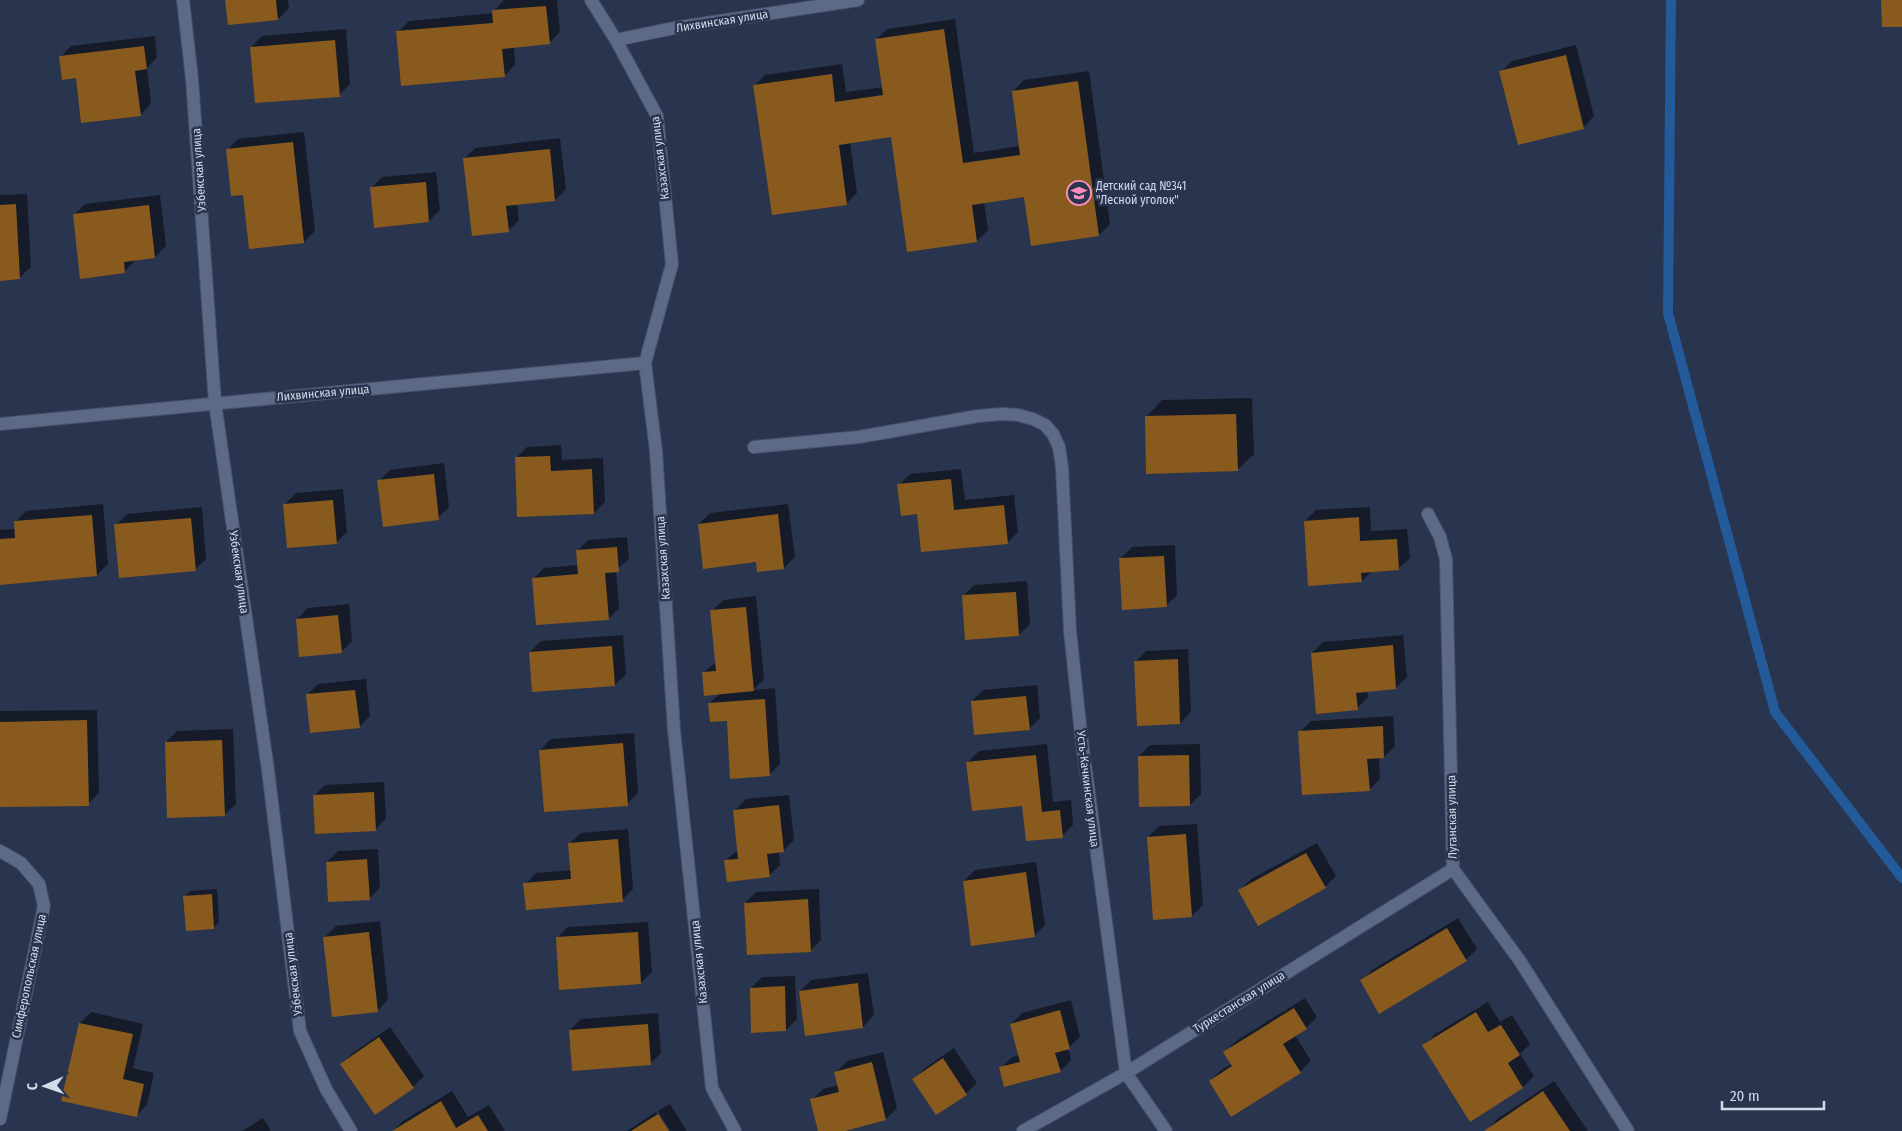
<svg xmlns="http://www.w3.org/2000/svg" width="1902" height="1131" font-family="'Fira Sans Condensed',sans-serif">
<style>
.shadow{fill:#0007}
.lines{fill:none;stroke-linecap:round;stroke-linejoin:round}
.stream{stroke:#225a9a;stroke-width:10}
.building{fill:#895a1e}
.service-casing{stroke:#475167;stroke-width:14}
.minor-casing{stroke:#475167;stroke-width:14}
.service{stroke:#5c6987;stroke-width:12}
.minor{stroke:#5c6987;stroke-width:12}
.labels{text-anchor:middle;stroke-width:5;stroke-linejoin:round;paint-order:stroke}
.street-label{font-size:12px;fill:#d3dbeb;stroke:#29344e}
.poi-label{font-size:12px;fill:#d3dbeb;stroke:#29344e;text-anchor:start}
</style>
<rect width="100%" height="100%" fill="#29344e"/>
<g class="shadow">
<polygon points="226,0 288,0 289,8 278,19"/>
<polygon points="504,0 557,0 560,32 549,43 514,46 515,65 504,76 398,32 409,21 494,13 494,11"/>
<polygon points="955,19 974,153 1020,146 1013,91 1024,80 1089,71 1110,224 1099,235 1032,244 1025,196 984,202 988,230 977,241 892,136 850,142 857,193 846,204 754,86 765,75 842,64 846,92 883,87 876,40 887,29"/>
<polygon points="346,29 350,84 339,95 251,47 262,36"/>
<polygon points="155,36 157,57 147,68 151,104 140,115 77,77 60,57 71,46"/>
<polygon points="1576,45 1594,116 1583,128 1501,72 1512,61"/>
<polygon points="304,132 315,231 304,242 227,150 238,139"/>
<polygon points="560,138 566,189 555,200 517,204 519,220 508,231 464,159 475,148"/>
<polygon points="436,172 440,210 429,221 371,188 382,177"/>
<polygon points="27,194 31,267 19,278 0,279 0,195"/>
<polygon points="160,195 166,246 155,257 135,259 135,261 124,272 74,215 85,204"/>
<polygon points="1252,398 1254,454 1237,470 1146,417 1162,400"/>
<polygon points="561,445 562,460 603,458 605,502 594,513 516,458 527,447"/>
<polygon points="444,463 449,507 438,518 379,481 390,470"/>
<polygon points="961,469 965,500 1014,495 1018,532 1007,543 918,513 899,485 910,474"/>
<polygon points="343,489 347,532 336,543 285,504 296,493"/>
<polygon points="103,504 108,564 97,575 0,583 0,530 15,529 15,522 26,511"/>
<polygon points="788,504 795,557 784,568 757,561 699,524 710,513"/>
<polygon points="202,507 206,559 195,570 116,525 127,514"/>
<polygon points="1370,507 1371,531 1407,529 1410,558 1398,569 1372,571 1362,581 1305,521 1316,510"/>
<polygon points="627,537 629,559 616,570 619,608 608,619 533,579 544,568 578,565 577,551 588,540"/>
<polygon points="1175,545 1177,595 1166,606 1121,558 1132,547"/>
<polygon points="1027,581 1030,624 1019,635 963,596 974,585"/>
<polygon points="756,596 764,679 753,690 775,688 780,764 769,775 728,719 710,703 720,693 703,673 716,662 712,611 723,600"/>
<polygon points="349,604 352,641 341,652 297,619 308,608"/>
<polygon points="623,635 626,674 615,685 530,652 541,641"/>
<polygon points="1403,635 1407,677 1396,688 1367,691 1368,697 1357,708 1312,653 1323,642"/>
<polygon points="1188,649 1191,712 1180,723 1135,662 1146,651"/>
<polygon points="366,679 370,716 359,727 307,695 318,684"/>
<polygon points="1037,685 1040,718 1029,729 972,701 983,690"/>
<polygon points="97,710 99,793 88,804 0,806 0,711"/>
<polygon points="1393,716 1395,746 1384,757 1379,758 1380,779 1369,790 1300,732 1311,721"/>
<polygon points="233,729 236,804 224,815 166,742 177,731"/>
<polygon points="634,733 638,793 627,804 540,750 551,739"/>
<polygon points="1047,744 1053,802 1071,800 1073,825 1062,836 968,762 979,751"/>
<polygon points="1200,744 1201,794 1190,805 1139,756 1150,745"/>
<polygon points="384,782 386,818 375,830 314,796 325,785"/>
<polygon points="789,795 794,840 783,851 779,851 780,865 769,876 725,861 739,849 735,810 746,799"/>
<polygon points="1197,824 1203,905 1192,916 1148,837 1159,826"/>
<polygon points="628,829 633,889 622,900 525,884 536,873 572,870 569,844 581,833"/>
<polygon points="1317,843 1336,876 1325,887 1240,890 1251,879"/>
<polygon points="378,849 380,888 369,899 327,862 338,851"/>
<polygon points="1036,862 1045,925 1034,936 964,881 975,870"/>
<polygon points="217,889 219,922 214,928 185,896 190,891"/>
<polygon points="819,889 821,940 810,951 745,903 756,892"/>
<polygon points="1458,918 1477,949 1466,960 1361,981 1372,970"/>
<polygon points="380,921 388,1000 377,1011 325,937 336,926"/>
<polygon points="648,922 652,972 641,983 557,938 568,927"/>
<polygon points="868,973 874,1015 863,1027 800,991 811,980"/>
<polygon points="795,976 797,1019 786,1030 751,988 762,977"/>
<polygon points="1305,998 1317,1017 1306,1028 1295,1035 1311,1061 1300,1072 1210,1081 1221,1070 1232,1064 1225,1052 1236,1041"/>
<polygon points="1071,1000 1080,1037 1068,1048 1071,1060 1060,1071 1001,1068 1012,1057 1019,1055 1011,1024 1022,1013"/>
<polygon points="1488,1002 1500,1022 1512,1015 1530,1044 1520,1054 1534,1076 1523,1087 1424,1045 1435,1034"/>
<polygon points="91,1012 143,1024 133,1068 154,1073 147,1105 136,1116 80,1023"/>
<polygon points="658,1013 661,1053 650,1064 570,1030 581,1019"/>
<polygon points="390,1027 424,1076 413,1087 342,1064 353,1053"/>
<polygon points="954,1048 977,1083 966,1094 937,1113 914,1079 925,1068"/>
<polygon points="883,1052 897,1108 886,1119 840,1131 819,1131 812,1100 823,1089 839,1085 836,1072 847,1061"/>
<polygon points="1554,1081 1588,1131 1487,1131 1497,1119"/>
<polygon points="452,1091 468,1117 489,1105 505,1131 393,1131 403,1121"/>
<polygon points="670,1104 687,1131 670,1131 658,1111"/>
<polygon points="656,1112 667,1131 627,1131"/>
<polygon points="263,1118 271,1131 242,1131"/>
</g>
<g class="lines">
<polyline class="stream" points="1671,0 1668,313 1775,712 1902,878"/>
</g>
<g class="building">
<polygon points="225,0 276,0 278,20 228,25"/>
<polygon points="1881,0 1902,0 1902,27 1882,27"/>
<polygon points="546,6 550,44 502,49 505,77 401,86 396,31 493,23 492,10"/>
<polygon points="944,29 963,163 1020,155 1012,91 1078,81 1099,236 1031,246 1024,197 972,205 977,242 907,252 891,137 839,145 847,205 772,215 753,85 832,74 835,102 883,95 875,39"/>
<polygon points="335,40 340,97 255,103 250,47"/>
<polygon points="144,46 147,69 135,71 141,116 81,123 76,78 62,80 59,56"/>
<polygon points="1566,55 1584,129 1518,145 1499,71"/>
<polygon points="293,142 304,243 249,249 243,195 231,196 226,149"/>
<polygon points="550,149 555,201 506,206 509,232 472,236 463,158"/>
<polygon points="426,182 429,222 374,228 370,187"/>
<polygon points="16,204 20,279 0,281 0,205"/>
<polygon points="149,205 155,258 124,262 125,273 80,279 73,214"/>
<polygon points="1236,414 1238,471 1146,474 1145,416"/>
<polygon points="550,456 551,471 592,469 594,514 517,517 515,457"/>
<polygon points="434,474 439,520 383,527 377,480"/>
<polygon points="951,479 954,510 1004,505 1008,544 921,552 917,514 901,516 897,484"/>
<polygon points="333,500 337,544 287,548 283,504"/>
<polygon points="778,514 784,569 757,572 756,562 703,569 698,524"/>
<polygon points="92,515 97,576 0,585 0,539 15,538 14,521"/>
<polygon points="1359,517 1360,541 1397,539 1399,570 1361,573 1362,582 1308,586 1304,521"/>
<polygon points="191,518 196,571 119,578 114,524"/>
<polygon points="617,547 619,572 605,573 609,620 536,625 532,578 578,574 576,550"/>
<polygon points="1164,556 1167,607 1122,610 1119,558"/>
<polygon points="1016,592 1019,636 965,640 962,595"/>
<polygon points="746,607 754,691 704,696 702,672 716,671 710,610"/>
<polygon points="338,615 342,653 299,657 296,619"/>
<polygon points="1393,645 1396,689 1356,693 1358,710 1316,714 1311,653"/>
<polygon points="612,646 615,686 532,692 529,652"/>
<polygon points="1178,659 1180,724 1137,726 1134,661"/>
<polygon points="355,690 360,728 310,733 306,694"/>
<polygon points="1026,696 1030,730 974,735 971,701"/>
<polygon points="765,699 770,776 730,779 727,721 710,722 708,703"/>
<polygon points="87,720 89,806 0,807 0,722"/>
<polygon points="1383,726 1384,758 1367,759 1370,791 1302,795 1298,731"/>
<polygon points="222,740 225,816 167,818 165,742"/>
<polygon points="623,743 628,806 544,812 539,750"/>
<polygon points="1036,755 1042,812 1060,810 1063,838 1026,841 1022,806 972,811 966,762"/>
<polygon points="1189,755 1190,806 1139,807 1138,756"/>
<polygon points="374,792 376,831 315,834 313,795"/>
<polygon points="779,805 784,852 767,854 770,877 727,882 724,860 738,859 733,810"/>
<polygon points="1186,834 1192,917 1153,920 1147,837"/>
<polygon points="618,839 623,902 526,910 523,883 571,879 568,843"/>
<polygon points="1306,853 1326,888 1258,926 1238,890"/>
<polygon points="367,859 370,900 328,902 326,862"/>
<polygon points="1026,872 1035,937 971,946 963,881"/>
<polygon points="212,894 214,929 186,931 183,896"/>
<polygon points="808,899 811,952 747,955 744,903"/>
<polygon points="1447,928 1467,961 1379,1014 1360,980"/>
<polygon points="369,932 378,1012 332,1017 323,937"/>
<polygon points="638,932 641,984 559,990 556,937"/>
<polygon points="858,983 863,1028 805,1036 799,991"/>
<polygon points="785,986 786,1031 751,1033 750,988"/>
<polygon points="1294,1008 1307,1029 1283,1044 1301,1073 1231,1117 1209,1081 1232,1066 1223,1052"/>
<polygon points="1060,1010 1070,1049 1055,1053 1061,1072 1004,1087 999,1067 1020,1062 1010,1024"/>
<polygon points="1476,1012 1488,1032 1501,1025 1520,1055 1508,1063 1523,1088 1470,1122 1422,1045"/>
<polygon points="79,1023 133,1034 123,1079 144,1084 137,1117 61,1101"/>
<polygon points="648,1024 651,1065 572,1071 569,1030"/>
<polygon points="379,1037 414,1088 375,1115 340,1064"/>
<polygon points="943,1058 967,1095 936,1115 912,1079"/>
<polygon points="872,1062 886,1120 845,1131 818,1131 810,1099 839,1092 834,1072"/>
<polygon points="1543,1091 1570,1131 1484,1131"/>
<polygon points="441,1101 456,1128 478,1115 488,1131 392,1131"/>
<polygon points="658,1114 669,1131 631,1131"/>
</g>
<g class="lines">
<defs>
<polyline id="service" points="754,447 859,437 978,416 1002,414 1018,415 1033,419 1045,425 1053,434"/>
<g id="minor">
<polyline points="183,0 192,79 215,403 268,770 300,1031 326,1089 351,1131"/>
<polyline points="591,0 616,40 657,116 672,264 645,363 656,451 674,730 712,1088 735,1131"/>
<polyline points="616,40 674,28 858,0"/>
<polyline points="0,424 645,363"/>
<polyline points="1053,434 1059,447 1062,467 1070,631 1081,734 1126,1073 1166,1131"/>
<polyline points="1428,514 1440,537 1446,559 1453,869 1520,961 1628,1131"/>
<polyline points="0,851 21,863 39,884 44,906 0,1119"/>
<polyline points="1023,1131 1126,1073 1453,869"/>
</g>
</defs>
<use href="#service" class="service-casing"/>
<use href="#minor" class="minor-casing"/>
<use href="#service" class="service"/>
<use href="#minor" class="minor"/>
</g>
<defs>
<symbol id="school-ring" viewBox="-11 -11 22 22"><circle r="9.5" fill="#29344e" stroke="#fe8ebb" stroke-width="1.5"/><path d="M0-5L7-2L0 1L-7-2ZM-4 1L0 2.5L4 1V4Q0 6-4 4Z" fill="#fe8ebb"/></symbol>
</defs>
<g fill-rule="evenodd">
<use href="#school-ring" x="1065" y="179" width="28" height="28"/>
</g>
<g class="labels">
<g class="street-label">
<text transform="translate(722 21) rotate(-9)" y="4">Лихвинская улица</text>
<text transform="translate(660 158) rotate(-97)" y="4">Казахская улица</text>
<text transform="translate(199 170) rotate(-94)" y="4">Узбекская улица</text>
<text transform="translate(323 393) rotate(-5)" y="4">Лихвинская улица</text>
<text transform="translate(663 558) rotate(-94)" y="4">Казахская улица</text>
<text transform="translate(239 572) rotate(82)" y="4">Узбекская улица</text>
<text transform="translate(1088 789) rotate(83)" y="4">Усть-Качкинская улица</text>
<text transform="translate(1452 817) rotate(-91)" y="4">Луганская улица</text>
<text transform="translate(699 962) rotate(-96)" y="4">Казахская улица</text>
<text transform="translate(293 974) rotate(-97)" y="4">Узбекская улица</text>
<text transform="translate(29 976) rotate(-78)" y="4">Симферопольская улица</text>
<text transform="translate(1239 1002) rotate(-32)" y="4">Туркестанская улица</text>
</g>
<g class="poi-label">
<text x="1096" y="190">Детский сад №341<tspan x="1096" dy="14">"Лесной уголок"</tspan></text>
</g>
</g>
<g transform="translate(45 1086) rotate(268)" stroke="#29344e" stroke-width="4" paint-order="stroke">
<path d="M0-4L9 19L0 12L-9 19Z" fill="#d3dbeb"/>
<text y="-8" font-size="14" font-weight="bold" text-anchor="middle" fill="#d3dbeb">С</text>
</g>
<path d="M1722 1101v8h102v-8" fill="none" stroke="#d3dbeb" stroke-width="2.5"/>
<text x="1730" y="1101" font-size="15" fill="#d3dbeb" stroke="#29344e" stroke-width="4" paint-order="stroke">20 m</text>
</svg>
